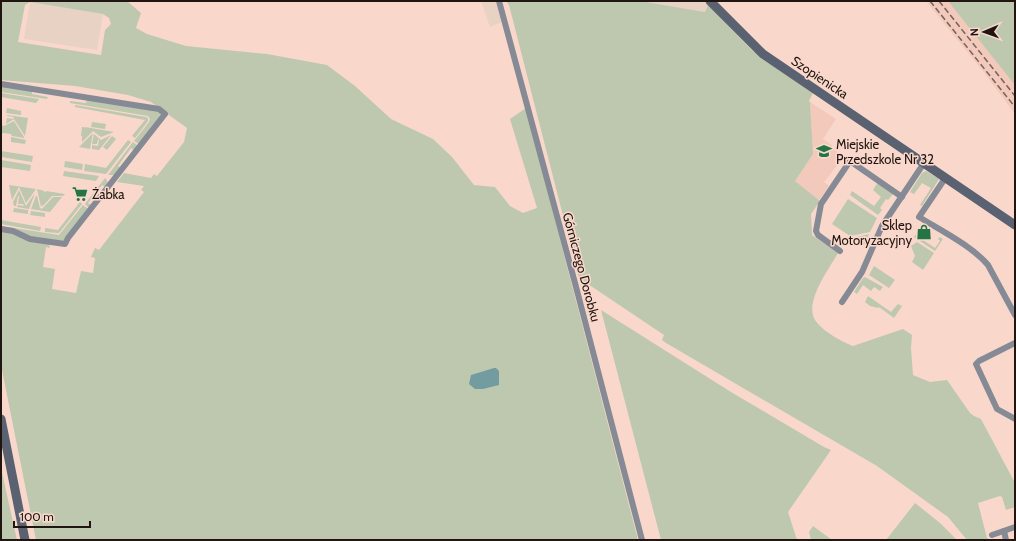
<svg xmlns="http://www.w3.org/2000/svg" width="1016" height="541" font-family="Cabin,sans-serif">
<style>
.built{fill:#f2c9bb}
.industrial{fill:#e7d2c4}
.green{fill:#bdc8af;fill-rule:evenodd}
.water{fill:#739ca0}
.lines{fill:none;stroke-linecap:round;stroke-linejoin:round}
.street{stroke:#858a95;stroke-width:6}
.secondary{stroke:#5a6171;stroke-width:9}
.rail{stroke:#76635b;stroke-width:1.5;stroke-dasharray:6 3;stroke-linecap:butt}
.labels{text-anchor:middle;stroke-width:3;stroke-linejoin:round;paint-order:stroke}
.street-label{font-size:13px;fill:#201511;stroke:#f9d8cb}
.poi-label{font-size:13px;fill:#201511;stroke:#f9d8cb;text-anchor:start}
</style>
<rect width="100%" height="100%" fill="#f9d8cb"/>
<g class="built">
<polygon points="926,1 948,1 1015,75 1015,114 982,70"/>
<polygon points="810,102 836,119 823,139 832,145 831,148 842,155 843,158 824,182 829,186 819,200 795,181 813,154"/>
</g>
<g class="industrial">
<polygon points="481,1 496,1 502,22 490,27"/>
<polygon points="640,1 704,1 708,5 705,12"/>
<polygon points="30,2 103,14 97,50 24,39"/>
</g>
<g class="green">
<path d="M1 1H127L141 13 136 28 147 34 186 46 267 54 327 65 355 86 391 119 433 139 452 157 474 185 495 187 510 206 523 213 537 208 510 119 526 108 638 540H36L1 365V231L11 233 49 244 50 248 46 247 43 267 55 269 52 289 76 293 81 271 93 273 95 258 91 257 95 248 99 250 144 192 141 190 144 186 117 182 124 173 151 178 154 174 157 176 184 142 187 128 151 102 128 95 75 86 1 80ZM30 2 103 14 109 18 111 24 105 30 101 55 18 42 25 5Z"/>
<path d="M506 1H640L705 12 708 5 752 50 813 93 809 101 810 102 813 154 795 181 820 201 811 214 812 235 838 253C829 269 804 302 815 320 822 331 841 341 853 346L903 329 912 335 911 348 913 375 930 382 947 380 970 413 974 416 981 419 1015 483V507L1006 510 1002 497 1000 496 978 503 987 538 990 540H967L948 517 877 466 666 343 662 340 664 335 579 278 509 5Z"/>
<polygon points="948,1 1015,1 1015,85"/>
<polygon points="1,86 32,90 32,94 48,97 47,99 1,92"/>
<polygon points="1,93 39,99 36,103 1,97"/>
<polygon points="87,99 157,111 160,113 161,116 139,144 134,141 149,122 150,119 148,116 70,103 70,101 86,103"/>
<polygon points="75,105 146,117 148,118 148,121 135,138 132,136 145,120 75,107"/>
<polygon points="7,108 21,111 21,115 6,113"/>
<polygon points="7,115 28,118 25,136 14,119 6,124 7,118 13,119 14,117 7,116"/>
<polygon points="14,121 24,137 24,138 12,136 11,134 3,133 1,134 1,125 4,126"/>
<polygon points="92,122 106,124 105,129 91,127"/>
<polygon points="82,127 84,127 84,129 85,127 114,132 101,137 93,131 82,142 82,136 81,136"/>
<polygon points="93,133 90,149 79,147"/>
<polygon points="94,134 101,140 111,135 99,150 92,149 92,145 98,146 99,140 98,139 97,144 92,144"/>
<polygon points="112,136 116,139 107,150 103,147"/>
<polygon points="11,137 26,140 25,144 11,142"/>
<polygon points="128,140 131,142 106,174 84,171 85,164 106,168"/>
<polygon points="133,142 138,146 134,151 131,148 118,166 121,168 114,175 108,175"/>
<polygon points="1,151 33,156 32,162 1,157"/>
<polygon points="1,160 31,165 30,171 1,167"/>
<polygon points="65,161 83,164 82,170 64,167"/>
<polygon points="64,171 99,176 96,181 63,176"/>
<polygon points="926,171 939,179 922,206 920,205 931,188 922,183 914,194 910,192 922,173"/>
<polygon points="105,178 108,182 105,187 102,185 88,203 91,205 89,208 85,204"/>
<polygon points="878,182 894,193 888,200 886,199 880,208 882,210 878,215 850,195 852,191 874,206 881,197 873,190"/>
<polygon points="9,185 36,189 26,203 19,187 12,200"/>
<polygon points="37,189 44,191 45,193 46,191 65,194 63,196 52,196 43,206 42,205 41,207"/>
<polygon points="19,190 26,206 35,193 29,209 17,207 18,205 24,206 23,204 18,204 19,196 18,196 16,206 14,206 13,202"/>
<polygon points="36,196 37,196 40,208 42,209 53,197 62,197 50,212 31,209"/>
<polygon points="848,199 877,218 870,232 850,236 832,224"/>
<polygon points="80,202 82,204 59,233 45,232 45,228 58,230"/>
<polygon points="83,205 88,209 63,241 30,237 1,227 1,226 59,235"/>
<polygon points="14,208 28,210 28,214 13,212"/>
<polygon points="31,211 45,213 45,217 30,215"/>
<polygon points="1,220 41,227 40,231 1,224"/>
<polygon points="921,227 923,227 917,236 935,248 940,241 938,239 940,237 943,239 935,251 914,237"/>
<polygon points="869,234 864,245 853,238"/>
<polygon points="917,242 934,253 923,270 912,262 915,256 911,246"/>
<polygon points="874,266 895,280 889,288 869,275"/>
<polygon points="865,277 883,287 880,291 874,287 871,291 863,285 857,294 854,292 863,278"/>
<polygon points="868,296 891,312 898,304 902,306 894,318 879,307 878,308 870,306 865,302"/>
<polygon points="601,310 731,392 824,447 831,450 788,512 797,540 661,540"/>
<polygon points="1,468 17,540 1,540"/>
<polygon points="915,503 940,523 957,540 886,540"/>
<polygon points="813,526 832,540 811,540 809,532"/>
</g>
<polygon class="water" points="494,368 496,368 499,371 499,385 483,389 475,389 469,384 471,375"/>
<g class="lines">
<g class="street">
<polyline points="499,1 575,283 642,540"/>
<polyline points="1,84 159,109 165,114 68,238 65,244 30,239 13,231 1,229"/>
<path d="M946 177 919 217C940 230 972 246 988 265L1015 315"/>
<polyline points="840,251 818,235 816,231 821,204 850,161 902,197"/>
<polyline points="842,302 862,272 882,226 924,163"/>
<polyline points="1015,343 979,361 976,364 997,409 1015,419"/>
<polyline points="1004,531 1006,540"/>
<polyline points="992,535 1015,527"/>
</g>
<g class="secondary">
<polyline points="710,1 763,54 1015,225"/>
<polyline points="1,419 25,540"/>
</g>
<g class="rail">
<polyline points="930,1 1015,107"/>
<polyline points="939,1 1015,96"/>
</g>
</g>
<defs>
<symbol id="school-bare" viewBox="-9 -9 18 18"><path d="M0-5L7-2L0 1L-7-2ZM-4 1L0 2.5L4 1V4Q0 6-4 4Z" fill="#257444" stroke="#f9d8cb" stroke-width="2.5" paint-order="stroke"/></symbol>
<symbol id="supermarket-bare" viewBox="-9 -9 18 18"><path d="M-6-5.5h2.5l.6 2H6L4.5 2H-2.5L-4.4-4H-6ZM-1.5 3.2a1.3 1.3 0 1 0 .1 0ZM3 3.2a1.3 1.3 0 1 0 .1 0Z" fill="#257444" stroke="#f9d8cb" stroke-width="2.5" paint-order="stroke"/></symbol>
<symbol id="shop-bare" viewBox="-9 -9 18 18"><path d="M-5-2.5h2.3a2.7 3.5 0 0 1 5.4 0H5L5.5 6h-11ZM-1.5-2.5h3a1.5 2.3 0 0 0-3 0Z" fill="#257444" stroke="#f9d8cb" stroke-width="2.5" paint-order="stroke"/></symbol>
</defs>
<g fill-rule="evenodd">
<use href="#school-bare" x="813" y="140" width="22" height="22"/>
<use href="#supermarket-bare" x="69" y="183" width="22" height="22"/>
<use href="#shop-bare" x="913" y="221" width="22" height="22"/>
</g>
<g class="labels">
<g class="street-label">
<text transform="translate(820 77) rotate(34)" y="5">Szopienicka</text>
<text transform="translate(582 267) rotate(75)" y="5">Górniczego Dorobku</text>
</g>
<g class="poi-label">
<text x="836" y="149">Miejskie<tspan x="836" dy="15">Przedszkole Nr 32</tspan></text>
<text x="92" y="199">Żabka</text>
<text x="912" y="230" text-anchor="end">Sklep<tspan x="912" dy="15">Motoryzacyjny</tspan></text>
</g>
</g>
<rect width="1016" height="541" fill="none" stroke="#201511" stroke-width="4"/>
<g transform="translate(984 32) rotate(268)" stroke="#f9d8cb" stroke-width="3" paint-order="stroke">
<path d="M0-3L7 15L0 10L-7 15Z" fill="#201511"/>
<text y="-6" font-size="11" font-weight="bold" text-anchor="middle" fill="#201511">N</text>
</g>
<path d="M14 521v6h76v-6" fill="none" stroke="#201511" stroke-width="2"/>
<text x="20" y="521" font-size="12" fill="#201511" stroke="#f9d8cb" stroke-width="3" paint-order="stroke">100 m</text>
</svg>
